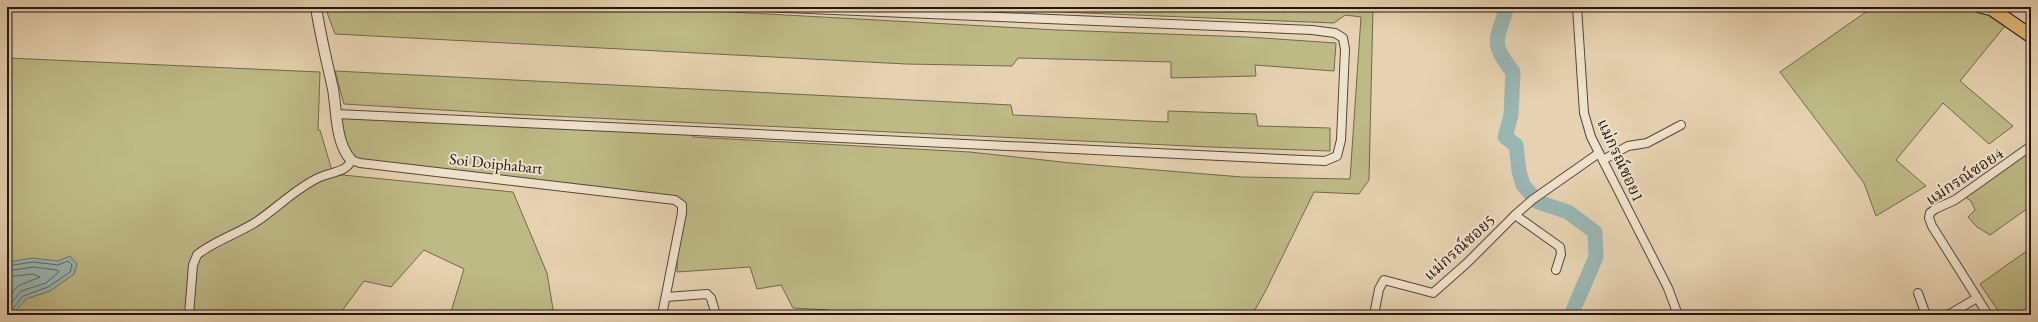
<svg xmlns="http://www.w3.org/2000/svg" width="2038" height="322" font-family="'EB Garamond','Noto Serif Thai',serif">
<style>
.green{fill:#bdba86;stroke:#70694b}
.water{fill:#99b6b4;stroke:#697772}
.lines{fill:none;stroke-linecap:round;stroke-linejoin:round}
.shore{stroke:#5e6762;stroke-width:1}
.river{stroke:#99b6b4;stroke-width:15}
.minor-casing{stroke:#534638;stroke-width:10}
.tertiary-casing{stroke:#534638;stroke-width:12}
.secondary-casing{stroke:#221810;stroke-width:13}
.primary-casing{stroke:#221810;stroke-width:15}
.minor{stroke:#efe2cc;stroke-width:8}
.tertiary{stroke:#efe2cc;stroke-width:10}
.secondary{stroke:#efe2cc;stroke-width:11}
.primary{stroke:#e3b978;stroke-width:13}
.labels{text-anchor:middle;stroke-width:4;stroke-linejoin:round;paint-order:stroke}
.street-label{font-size:16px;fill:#221810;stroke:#efe2cc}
</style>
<rect width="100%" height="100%" fill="#e6d2b1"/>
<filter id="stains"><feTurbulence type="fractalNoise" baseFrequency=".005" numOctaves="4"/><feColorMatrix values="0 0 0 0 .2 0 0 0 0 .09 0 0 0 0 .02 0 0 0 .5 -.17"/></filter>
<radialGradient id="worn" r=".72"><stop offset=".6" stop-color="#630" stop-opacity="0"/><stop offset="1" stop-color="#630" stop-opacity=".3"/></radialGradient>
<g class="green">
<polygon points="325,7 641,7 1057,30 1247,37 1336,43 1334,71 1255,65 1256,76 1171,78 1171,62 1018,58 1012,66 906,64 335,34"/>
<polygon points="935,7 1373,7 1369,180 1359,194 1314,192 1265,292 1252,315 833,315 829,310 793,308 781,285 757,289 750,267 677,272 679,198 351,160 337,114 691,131 693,137 970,152 1071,163 1242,177 1350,179 1361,17 1345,15 1334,23"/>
<polygon points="1873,7 1980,7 2009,21 1960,81 2013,126 1989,144 1943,103 1896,160 1926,186 1876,216 1864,183 1780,72"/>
<polygon points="7,58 320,72 318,130 320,130 333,174 513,192 547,273 554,315 450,315 464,269 424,250 391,287 364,281 342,311 341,315 7,315"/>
<polygon points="335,71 1011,105 1013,115 1168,122 1168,111 1256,114 1258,126 1330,128 1330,151 1210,147 508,114 344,104"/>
<polygon points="2031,147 2031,206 1990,235 1977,227 1968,217 1975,210 1971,201 1962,195"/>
<polygon points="2031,248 2031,307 2025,313 2026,315 2001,315 1980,284"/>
</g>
<polygon class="water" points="70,256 77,264 74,274 50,291 26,299 12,315 7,313 7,262 33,258 58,261"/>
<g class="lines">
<g class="shore">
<polyline points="7,266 33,262 58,265 68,261 72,265 70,272 48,287 23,296 11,311 10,315"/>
<polyline points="7,271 33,267 57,270 59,272 46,283 21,291 7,308"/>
<polyline points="7,277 33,274 40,277 18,286 7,299"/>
</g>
<path class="river" d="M1507 7C1497 40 1489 42 1513 72L1511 115 1505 137 1516 145 1519 171 1523 185 1538 202 1568 212 1595 232 1596 257 1571 315"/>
<defs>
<g id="minor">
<polyline points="1577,7 1584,113 1591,137 1668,288 1678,315"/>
<polyline points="337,114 1325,161 1337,156 1341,140 1345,49 1343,38 1335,33 1312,30 762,7"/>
<polyline points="1603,160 1628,146 1647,143 1681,125"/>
<polyline points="1556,270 1561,254 1560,247 1515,215 1532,200 1599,153"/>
<polyline points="1918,293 1926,315"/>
<polyline points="666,297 707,294 711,298 716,315"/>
<path d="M189 315 193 265 197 255C210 243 239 233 256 222 277 208 295 189 318 178 330 172 348 172 351 160L360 163 675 200 682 205V213L662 315"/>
<polyline points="1374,315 1379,289 1384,280 1433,293 1467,263 1515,215"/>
<polyline points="1948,315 1977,298"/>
<polyline points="1988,315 1932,226 1929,218 1930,213 1935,209 1955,200 2031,146"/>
</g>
<path id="tertiary" d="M316 7C320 34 327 62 333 89 337 111 335 142 351 160"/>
<polyline id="secondary" points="1980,7 1992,10"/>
<polyline id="primary" points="1989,7 2031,36"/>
</defs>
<use href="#minor" class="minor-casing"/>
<use href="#tertiary" class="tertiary-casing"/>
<use href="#secondary" class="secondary-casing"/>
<use href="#primary" class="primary-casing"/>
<use href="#minor" class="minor"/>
<use href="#tertiary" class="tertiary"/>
<use href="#secondary" class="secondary"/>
<use href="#primary" class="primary"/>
</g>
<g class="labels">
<g class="street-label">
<text transform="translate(1621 160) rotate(65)" y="6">แม่กรณ์ซอย1</text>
<text transform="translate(496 163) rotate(6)" y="6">Soi Doiphabart</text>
<text transform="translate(1964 176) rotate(-34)" y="6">แม่กรณ์ซอย4</text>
<text transform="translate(1459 247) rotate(-42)" y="6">แม่กรณ์ซอย5</text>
</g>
</g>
<rect width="2038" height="322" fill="none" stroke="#e6d2b1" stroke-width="24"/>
<rect x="8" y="8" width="2022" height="306" fill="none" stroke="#221810" stroke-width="2"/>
<rect x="12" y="12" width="2014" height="298" fill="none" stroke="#221810"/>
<rect width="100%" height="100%" filter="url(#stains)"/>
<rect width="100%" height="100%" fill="url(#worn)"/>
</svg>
